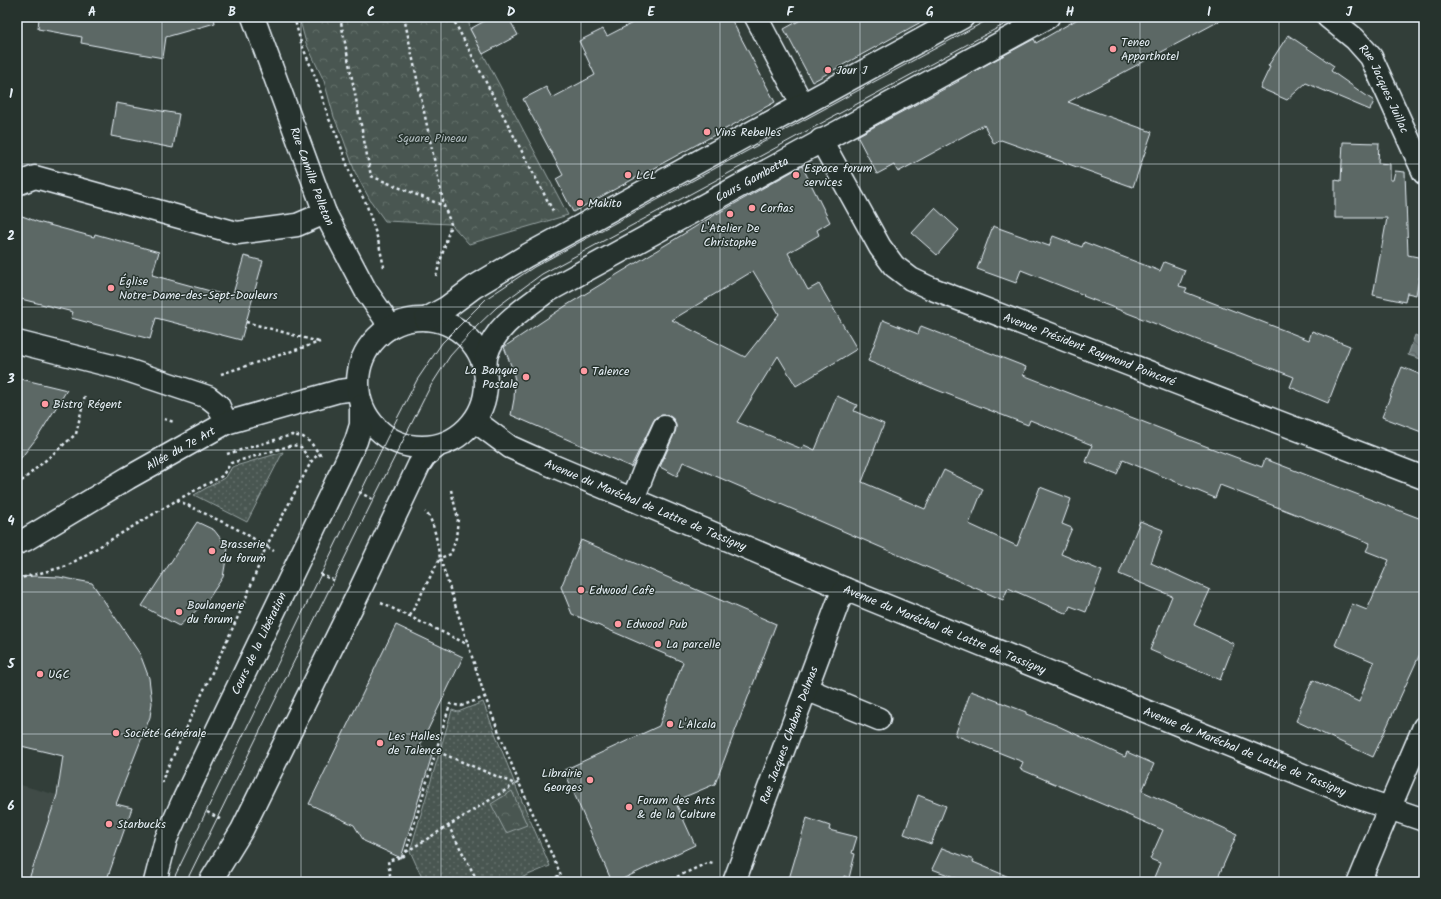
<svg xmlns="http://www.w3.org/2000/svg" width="1441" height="899" font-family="Kalam,sans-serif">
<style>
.built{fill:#3f4b46}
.grass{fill:url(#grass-dots);stroke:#98a4a4}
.park{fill:url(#park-crowns);stroke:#98a4a4}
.water{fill:url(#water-waves);stroke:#9ea9ab}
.building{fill:#5c6865;stroke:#e8f1f8;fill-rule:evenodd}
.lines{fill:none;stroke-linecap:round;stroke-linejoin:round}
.minor-casing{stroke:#e8f1f8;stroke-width:25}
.major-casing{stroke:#e8f1f8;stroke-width:25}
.path{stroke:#e8f1f8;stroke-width:2.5;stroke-dasharray:3 3;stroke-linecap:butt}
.minor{stroke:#26332d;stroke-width:22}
.major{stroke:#26332d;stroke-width:22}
.tram{stroke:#e8f1f8;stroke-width:1}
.grid{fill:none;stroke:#e8f1f8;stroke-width:1;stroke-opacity:0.55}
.poi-dot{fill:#ff9aa2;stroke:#26332d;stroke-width:1.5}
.labels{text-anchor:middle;stroke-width:3;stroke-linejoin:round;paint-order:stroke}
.poi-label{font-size:12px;fill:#e8f1f8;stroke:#26332d;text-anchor:start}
.street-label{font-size:12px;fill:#e8f1f8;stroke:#26332d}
.park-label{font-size:12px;fill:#b0bbbe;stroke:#26332d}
.neatline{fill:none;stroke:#e8f1f8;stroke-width:1.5}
.grid-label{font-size:13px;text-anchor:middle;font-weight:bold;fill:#e8f1f8}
</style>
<defs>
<pattern id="grass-dots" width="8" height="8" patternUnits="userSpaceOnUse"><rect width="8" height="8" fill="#495651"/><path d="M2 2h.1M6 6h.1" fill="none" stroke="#636f6b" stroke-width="1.8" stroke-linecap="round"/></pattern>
<pattern id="park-crowns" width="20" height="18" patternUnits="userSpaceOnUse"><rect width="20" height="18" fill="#495651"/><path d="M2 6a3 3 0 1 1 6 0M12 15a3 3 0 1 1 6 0" fill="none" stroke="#636f6b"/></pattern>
<pattern id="water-waves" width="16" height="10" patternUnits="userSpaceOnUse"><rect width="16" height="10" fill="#6d7978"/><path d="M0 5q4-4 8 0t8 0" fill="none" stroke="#5b6363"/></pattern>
</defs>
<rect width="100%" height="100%" fill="#323e39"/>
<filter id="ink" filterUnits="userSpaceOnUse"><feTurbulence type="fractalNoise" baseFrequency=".025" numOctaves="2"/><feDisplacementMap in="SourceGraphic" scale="8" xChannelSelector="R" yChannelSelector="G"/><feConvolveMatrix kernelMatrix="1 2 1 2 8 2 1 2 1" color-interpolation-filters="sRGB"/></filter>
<g filter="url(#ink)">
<polygon class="built" points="17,784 57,795 132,808 106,882 17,882"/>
<g class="grass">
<polygon points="283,452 247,522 194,495 226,477 232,467"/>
<polygon points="483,702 518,792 550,866 511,882 424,882 410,851 452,710 458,712"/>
</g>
<g class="park">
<polygon points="299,17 468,17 470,29 568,215 469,244 451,224 385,221 370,200 355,172 343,138 334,117 324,81 306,43"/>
<polygon points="512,791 527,825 506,833 491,804"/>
</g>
<polygon class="water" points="1415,335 1424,339 1424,360 1408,355"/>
<g class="building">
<polygon points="39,17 214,17 215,23 166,37 163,58 81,43 82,37 38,29"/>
<polygon points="492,17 508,17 518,35 483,54 470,29"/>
<polygon points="644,17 730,17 775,102 573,212 556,179 563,175 523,99 546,87 552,98 595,75 579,41 603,29 607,36"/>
<polygon points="806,17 930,17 812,82 784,29"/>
<polygon points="1081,17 1227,17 1068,102 1152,132 1133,187 1001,140 994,144 984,125 898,172 894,165 877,174 857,136 959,81 958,80 1034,39 1036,43"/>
<polygon points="1288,35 1334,66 1331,71 1374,101 1370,110 1306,83 1287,100 1260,88 1270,67 1268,66"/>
<polygon points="116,103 179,114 173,148 111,136"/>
<polygon points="1343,142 1379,143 1378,163 1390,164 1390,180 1393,180 1395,171 1405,172 1408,255 1423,258 1416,295 1407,293 1405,302 1373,295 1387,218 1335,218 1335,180 1341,181"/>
<path d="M802 166 830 222 817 230 819 235 788 253 808 290 819 284 857 349 796 386 778 356 737 422 802 449 804 445 815 450 837 396 857 405 854 411 884 424 862 482 925 509 944 470 983 489 969 524 1017 546 1040 487 1071 499 1062 524 1072 528 1061 554 1102 571 1086 612 1070 606 1067 614 1008 588 1003 600 683 462 677 476 660 467 675 432 676 426 674 420 669 416 662 415 656 417 653 422 631 467 511 415 514 399 515 380 512 368 504 347 567 305 713 216ZM753 271 779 314 745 357 672 320Z"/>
<polygon points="935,208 959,230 937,255 912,233"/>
<polygon points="17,214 38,222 94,237 95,234 159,252 152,275 232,297 244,256 263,261 241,340 156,318 150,339 71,318 73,312 17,298"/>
<polygon points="993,226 1049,246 1053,236 1082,247 1084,242 1160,271 1164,262 1185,270 1179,286 1187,288 1185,292 1309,340 1312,331 1350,346 1328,403 1290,387 1294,377 1083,296 1084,295 1021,270 1016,283 977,269"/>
<polygon points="883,320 918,334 921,326 1026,367 1023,375 1200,444 1262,467 1265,459 1424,520 1424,645 1373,757 1296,721 1301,710 1300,708 1313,680 1359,702 1374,662 1335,645 1352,604 1367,610 1389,560 1366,551 1370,543 1220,485 1215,498 1123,460 1117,474 1086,462 1092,445 1030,420 1028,425 937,390 868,361"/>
<polygon points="1402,367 1424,376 1424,433 1382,417"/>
<polygon points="17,378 67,390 39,435 17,463"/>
<polygon points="1140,521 1163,530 1151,563 1210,590 1194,625 1234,644 1220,680 1150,650 1172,596 1119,574"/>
<polygon points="197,522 214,530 228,548 223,577 207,601 179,626 142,606"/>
<polygon points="581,540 776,624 715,784 675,801 695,845 616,882 612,882 564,770 659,726 683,662 572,614 561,587"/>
<polygon points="35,576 59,577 92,583 140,654 149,678 152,703 150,717 116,804 132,808 106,882 28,882 57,795 63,756 17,745 17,577"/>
<polygon points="396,625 463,657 420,746 432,755 401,858 364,841 354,825 309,804"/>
<polygon points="971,691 1026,712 1026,714 1056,725 1125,757 1127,752 1154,764 1142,791 1237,834 1216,882 1152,882 1160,863 1150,859 1163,830 1020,769 1023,762 955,735"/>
<polygon points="918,795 946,806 931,844 904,834"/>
<polygon points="807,818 830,826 829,830 857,837 852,853 855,854 849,878 844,876 842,882 788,882"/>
<polygon points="942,848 974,860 973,862 1021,882 967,882 932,869"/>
</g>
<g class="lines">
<defs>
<g id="minor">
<path id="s1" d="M253 17 325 213 366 291 384 317 389 328"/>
<polyline points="756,17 802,104"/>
<path id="s2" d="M1328 17 1355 39 1371 57 1424 173"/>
<path id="s3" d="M821 140 880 247 894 266 911 279 930 288 1424 478"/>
<polyline points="17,184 35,177 237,233 297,225 325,213"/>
<polyline points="17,342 124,369 208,397 218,405 226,423"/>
<path id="s4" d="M475 421 510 447 539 460 845 589 1357 797 1424 820"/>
<polyline points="633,499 644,471 664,427"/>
<path id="s5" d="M17 543 25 540 128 478 226 423 339 391 357 389"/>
<polyline points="806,689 879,719"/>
<path id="s6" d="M734 882 838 603 845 589"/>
<polyline points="1359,882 1389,809 1424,727"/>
</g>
<g id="major">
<circle cx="422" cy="383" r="64"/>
<polyline points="426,319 446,308 474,287 526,256 963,17"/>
<path id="s7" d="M485 369C486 364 485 359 487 354 495 326 524 309 546 292L1048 17"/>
<path id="s8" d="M155 882 166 839 183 801 356 441 361 425V406"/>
<polyline points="210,882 242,830 359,592 419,465 425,456 436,447"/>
</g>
</defs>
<use href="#minor" class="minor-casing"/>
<use href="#major" class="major-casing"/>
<g class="path">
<polyline points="294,17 301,43 317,81 329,119 338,138 351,176 366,203 378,240 384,267"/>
<polyline points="340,17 371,176 444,206 451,224 436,276"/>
<polyline points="404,17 444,206"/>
<polyline points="452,17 554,213"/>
<polyline points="246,322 319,342"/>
<polyline points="221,374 320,342"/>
<polyline points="164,419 174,422"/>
<polyline points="227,454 292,435 303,437 311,443 321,456"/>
<polyline points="17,485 76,434 85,395"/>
<polyline points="451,490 458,519 456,538 451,554 440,558 485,697 519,783 561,875 565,882"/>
<polyline points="359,492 374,500"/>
<polyline points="177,500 241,531 274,551"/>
<polyline points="320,574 335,581"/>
<polyline points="17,579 67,566 177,500 222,476 231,463 293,445 301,447 311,462"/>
<polyline points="381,603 467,644"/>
<path d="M410 616 440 558C437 545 435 520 425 512"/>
<polyline points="436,751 450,704 461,706 485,697"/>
<polyline points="163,783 162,780 242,608 266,547 311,462 319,453"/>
<polyline points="207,812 220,819"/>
<polyline points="448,825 478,882"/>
<polyline points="406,852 514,785"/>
<polyline points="391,882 388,861 404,856 406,852 436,751 515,784 519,783"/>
<polyline points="545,882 561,875"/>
<polyline points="666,882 709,862 713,863"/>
</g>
<use href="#minor" class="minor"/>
<use href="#major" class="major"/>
<g class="tram">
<polyline points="172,882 387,438 417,380 442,343 487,298 534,267 993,17"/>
<polyline points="186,882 373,500 430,387 450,356 477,326 497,307 542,274 1018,17"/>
</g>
</g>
</g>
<path class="grid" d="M162 17V882M301 17V882M441 17V882M581 17V882M720 17V882M860 17V882M1000 17V882M1140 17V882M1279 17V882M17 164H1424M17 307H1424M17 450H1424M17 592H1424M17 734H1424"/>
<g class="poi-dot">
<circle cx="1113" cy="49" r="4"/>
<circle cx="828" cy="70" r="4"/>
<circle cx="707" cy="132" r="4"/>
<circle cx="628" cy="175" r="4"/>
<circle cx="796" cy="175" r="4"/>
<circle cx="580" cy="203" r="4"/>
<circle cx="752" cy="208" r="4"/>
<circle cx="730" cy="214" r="4"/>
<circle cx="111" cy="288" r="4"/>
<circle cx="584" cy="371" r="4"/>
<circle cx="526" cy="377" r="4"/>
<circle cx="45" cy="404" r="4"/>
<circle cx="212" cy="551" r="4"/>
<circle cx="581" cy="590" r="4"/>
<circle cx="179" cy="612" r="4"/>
<circle cx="618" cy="624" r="4"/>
<circle cx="658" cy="644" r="4"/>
<circle cx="40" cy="674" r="4"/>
<circle cx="670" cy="724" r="4"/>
<circle cx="116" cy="733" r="4"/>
<circle cx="380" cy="743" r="4"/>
<circle cx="590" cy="780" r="4"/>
<circle cx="629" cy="807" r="4"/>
<circle cx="109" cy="824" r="4"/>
</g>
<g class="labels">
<g class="poi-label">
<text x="1121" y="46">Teneo<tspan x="1121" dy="14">Apparthotel</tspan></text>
<text x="836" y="74">Jour J</text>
<text x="715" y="136">Vins Rebelles</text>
<text x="804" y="172">Espace forum<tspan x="804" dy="14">services</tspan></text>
<text x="636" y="179">LCL</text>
<text x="588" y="207">Makito</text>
<text x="760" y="212">Corfias</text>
<text x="730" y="232" text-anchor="middle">L'Atelier De<tspan x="730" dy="14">Christophe</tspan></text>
<text x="119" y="285">Église<tspan x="119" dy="14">Notre-Dame-des-Sept-Douleurs</tspan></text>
<text x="518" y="374" text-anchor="end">La Banque<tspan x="518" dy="14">Postale</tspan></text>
<text x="592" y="375">Talence</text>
<text x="53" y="408">Bistro Régent</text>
<text x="220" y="548">Brasserie<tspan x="220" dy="14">du forum</tspan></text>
<text x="589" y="594">Edwood Cafe</text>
<text x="187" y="609">Boulangerie<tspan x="187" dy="14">du forum</tspan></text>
<text x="626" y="628">Edwood Pub</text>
<text x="666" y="648">La parcelle</text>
<text x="48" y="678">UGC</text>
<text x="678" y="728">L'Alcala</text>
<text x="124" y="737">Société Générale</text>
<text x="388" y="740">Les Halles<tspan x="388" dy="14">de Talence</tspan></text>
<text x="582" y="777" text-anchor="end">Librairie<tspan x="582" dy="14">Georges</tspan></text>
<text x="637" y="804">Forum des Arts<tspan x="637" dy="14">&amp; de la Culture</tspan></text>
<text x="117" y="828">Starbucks</text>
</g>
<g class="street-label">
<text dy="4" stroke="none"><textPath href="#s2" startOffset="93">Rue Jacques Juillac</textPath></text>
<text dy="4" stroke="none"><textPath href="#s1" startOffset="170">Rue Camille Pelletan</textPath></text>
<text dy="4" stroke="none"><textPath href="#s7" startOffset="337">Cours Gambetta</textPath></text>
<text dy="4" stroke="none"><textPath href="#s3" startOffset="359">Avenue Président Raymond Poincaré</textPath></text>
<text dy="4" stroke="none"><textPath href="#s5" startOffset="189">Allée du 7e Art</textPath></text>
<text dy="4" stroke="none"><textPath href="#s4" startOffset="191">Avenue du Maréchal de Lattre de Tassigny</textPath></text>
<text dy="4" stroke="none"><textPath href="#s4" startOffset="515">Avenue du Maréchal de Lattre de Tassigny</textPath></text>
<text dy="4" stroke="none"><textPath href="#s8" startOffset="261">Cours de la Libération</textPath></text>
<text dy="4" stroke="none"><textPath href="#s6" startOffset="157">Rue Jacques Chaban Delmas</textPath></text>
<text dy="4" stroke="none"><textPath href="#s4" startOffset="839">Avenue du Maréchal de Lattre de Tassigny</textPath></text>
</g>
<g class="park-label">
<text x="432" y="142">Square Pineau</text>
</g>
</g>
<rect width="1441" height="899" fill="none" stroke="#26332d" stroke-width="44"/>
<rect x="22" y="22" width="1397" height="855" class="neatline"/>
<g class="grid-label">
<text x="92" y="16">A</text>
<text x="232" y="16">B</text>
<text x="371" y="16">C</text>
<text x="511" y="16">D</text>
<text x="651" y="16">E</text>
<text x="790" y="16">F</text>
<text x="930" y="16">G</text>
<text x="1070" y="16">H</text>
<text x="1209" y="16">I</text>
<text x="1349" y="16">J</text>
<text x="11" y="98">1</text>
<text x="11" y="240">2</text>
<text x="11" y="383">3</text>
<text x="11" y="525">4</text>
<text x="11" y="668">5</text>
<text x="11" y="810">6</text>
</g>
</svg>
